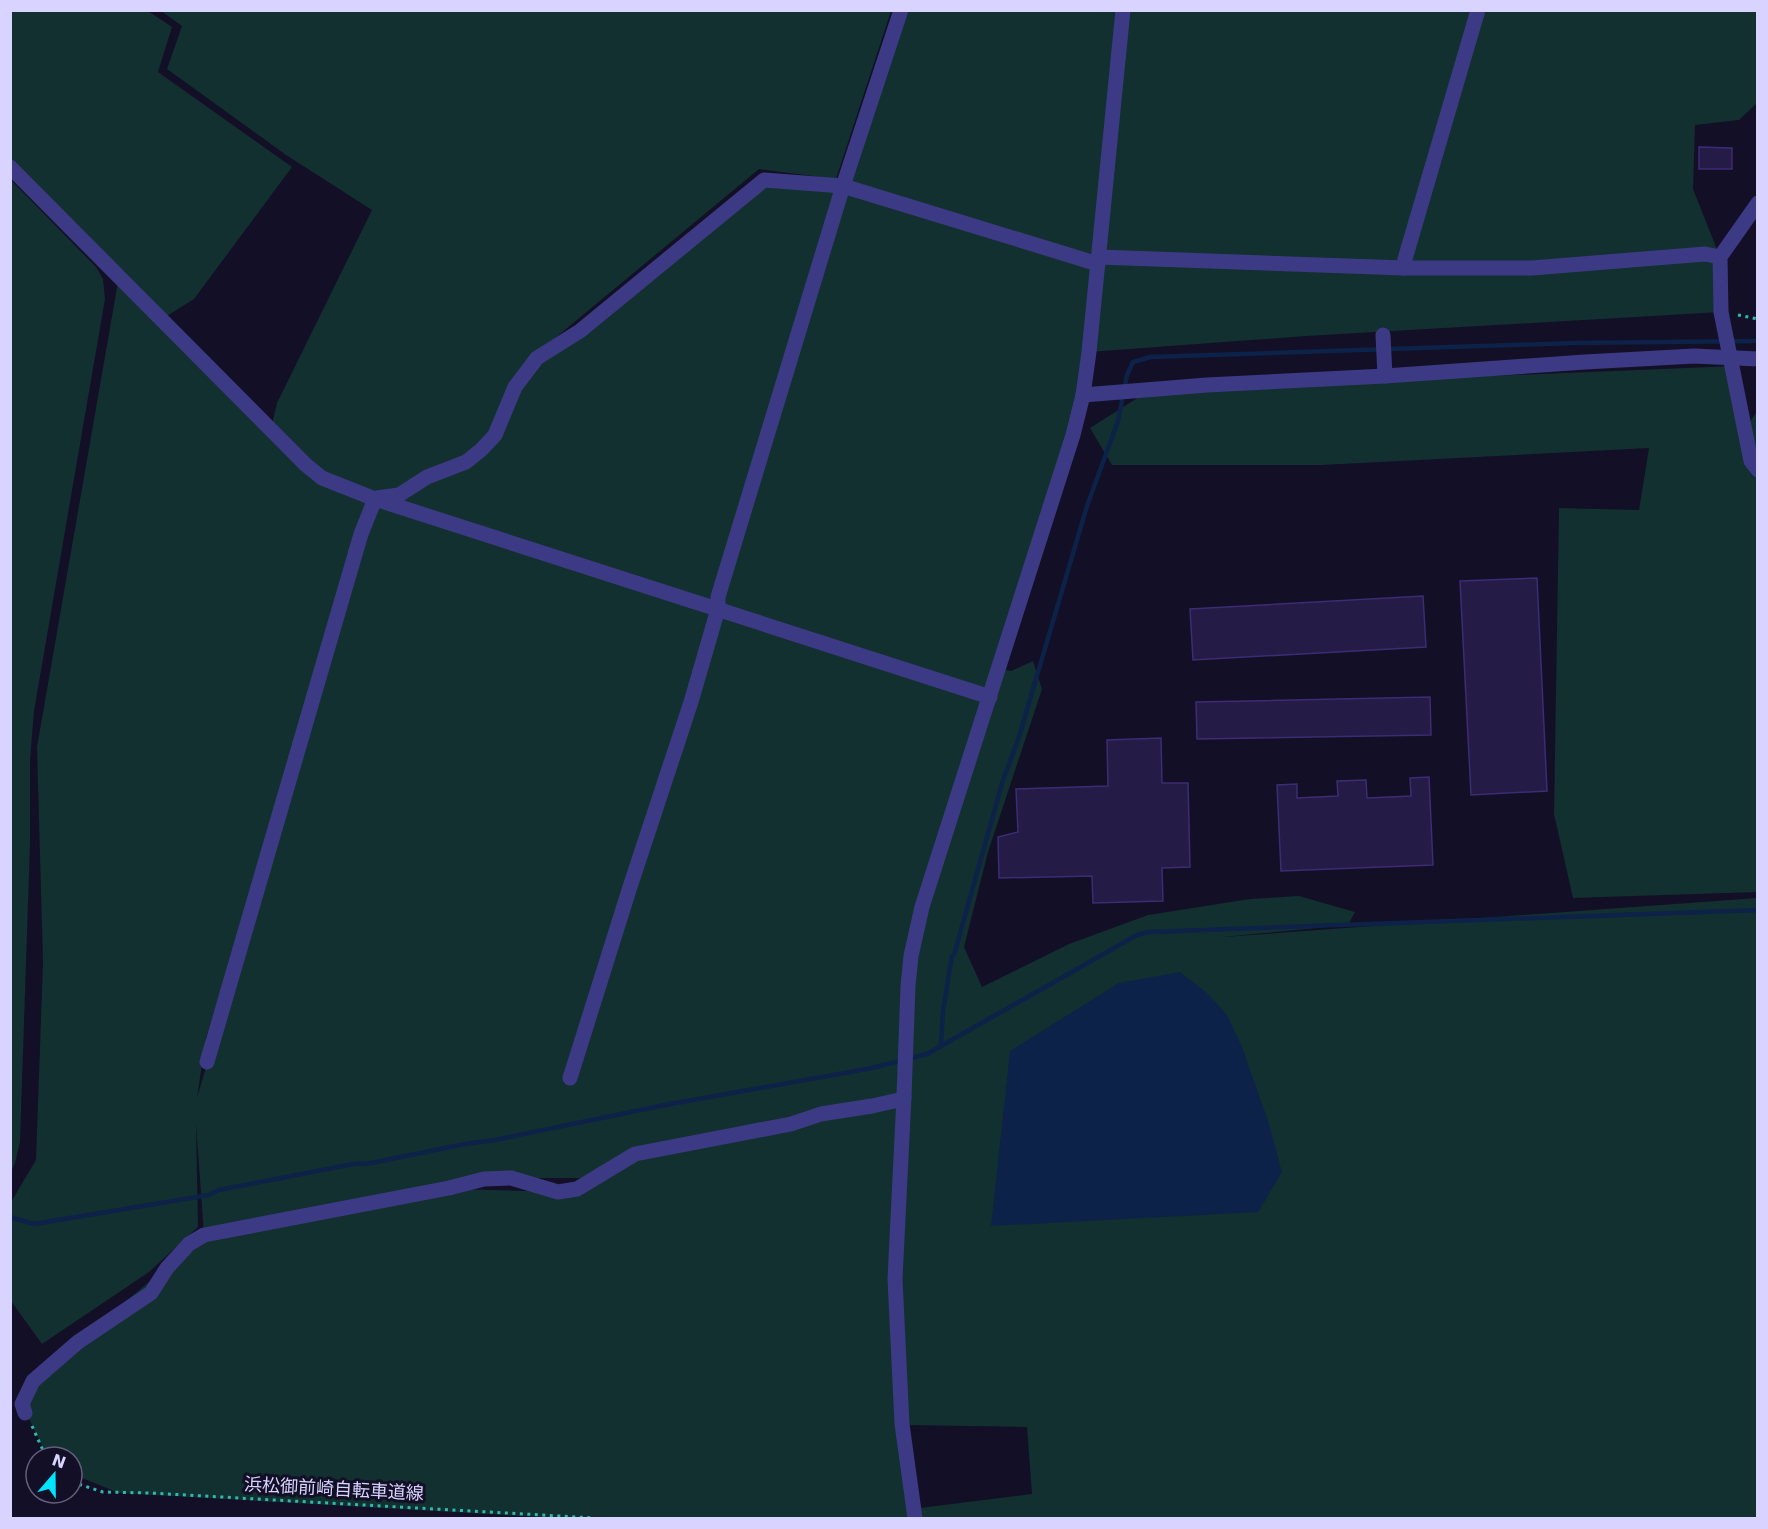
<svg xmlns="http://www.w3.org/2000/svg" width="1768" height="1529" font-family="'DejaVu Sans','Noto Sans JP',sans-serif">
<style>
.green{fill:#12302f;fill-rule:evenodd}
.water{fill:#0c2248}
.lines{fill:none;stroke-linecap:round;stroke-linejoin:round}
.stream{stroke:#0c2248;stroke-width:4.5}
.building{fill:#241b47;stroke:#3b2d73;stroke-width:1.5}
.path{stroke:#2fb8b0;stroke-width:3;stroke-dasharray:3 4.5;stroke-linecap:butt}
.minor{stroke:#3d3a85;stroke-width:15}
.labels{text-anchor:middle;stroke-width:6;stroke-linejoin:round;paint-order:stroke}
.street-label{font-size:18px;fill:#d9d4ff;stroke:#130f26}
</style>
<rect width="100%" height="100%" fill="#130f26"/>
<g class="green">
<path d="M10 11H148L172 27 158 72 292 167 194 299 162 319 271 429 277 403 372 210 286 155 167 69 182 26 161 11H891L836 179 759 169 525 363 537 358 764 180 843 186 897 11H1757V103L1739 120 1695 125 1693 189 1720 257 1721 312 1306 336 1089 352 1083 395 999 668 1011 671 1033 661 1042 689 988 852 964 947 982 987 1069 944 1148 915 1250 899 1299 896 1355 912 1348 925 1223 937 1757 898V1518H912V1509L1032 1494 1027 1427 904 1425 911 1518H558L119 1493 72 1474V1457H47L22 1404 63 1355 204 1235 196 1124 198 1227 149 1272 42 1344 11 1301V1202L36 1160 43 962 37 747 119 276 11 166ZM304 728H305L197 1098 206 1037ZM511 1178H585L558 1192 458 1189Z"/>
<polygon points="11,180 96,267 103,279 105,299 34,711 30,760 30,844 20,1142 15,1163 11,1172"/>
<polygon points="1734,366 1751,456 1751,420 1758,410 1757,892 1573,898 1554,814 1559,508 1639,510 1649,448 1322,465 1112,465 1090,428 1150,390"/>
</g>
<polygon class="water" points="1180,972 1207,993 1227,1015 1242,1047 1268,1121 1282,1172 1258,1212 991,1226 1010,1051 1119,983"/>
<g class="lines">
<g class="stream">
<polyline points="941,1045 943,1011 952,956 954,955 1003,780 1018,740 1087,506 1118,421 1127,375 1133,362 1151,357 1574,343 1758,341"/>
<polyline points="10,1217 34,1224 209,1195 219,1190 353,1164 371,1163 465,1144 495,1140 665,1105 872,1068 927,1054 1137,935 1148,932 1758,910"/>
</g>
</g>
<g class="building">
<polygon points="1699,147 1732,148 1732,169 1699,169"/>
<polygon points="1537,578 1547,791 1471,795 1460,581"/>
<polygon points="1423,596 1426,647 1193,660 1190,609"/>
<polygon points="1430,697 1431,735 1197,739 1196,702"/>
<polygon points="1161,738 1162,783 1188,783 1190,867 1162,868 1163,901 1093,903 1092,876 999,878 998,837 1018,832 1016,789 1108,786 1107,740"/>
<polygon points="1429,777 1433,865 1281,871 1277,785 1297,784 1297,798 1338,796 1337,781 1366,780 1367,798 1411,796 1410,778"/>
</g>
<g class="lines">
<g class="path">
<polyline points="1738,315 1758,319"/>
<polyline points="32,1426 46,1457"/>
<polyline points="72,1482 103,1492 150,1493 595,1518"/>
</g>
<g class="minor">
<polyline points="10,167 306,465 322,478 375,499 990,697"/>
<polyline points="1758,203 1720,257 1721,312 1751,461 1758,470"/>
<polyline points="1099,257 1404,268 1532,268 1705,254 1720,257"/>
<polyline points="1404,268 1405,259 1478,10"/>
<polyline points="1383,335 1385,376"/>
<polyline points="1083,395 1207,385 1385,376 1585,362 1694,356 1758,359"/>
<polyline points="377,498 399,495 427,477 466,462 481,450 495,435 515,387 537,358 580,331 764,180 843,186 1098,264"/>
<polyline points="207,1062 361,534 375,499"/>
<polyline points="570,1078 629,890 691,702 718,609 718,597 843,186 901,10"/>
<polyline points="904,1097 908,986 911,956 922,907 1073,435 1083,395 1089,352 1123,10"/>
<polyline points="25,1413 22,1404 33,1381 78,1342 151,1293 167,1268 189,1244 204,1235 449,1188 484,1179 511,1178 558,1192 577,1189 635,1154 791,1124 821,1114 872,1106 899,1100 904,1097 895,1279 902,1424 915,1518"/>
</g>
</g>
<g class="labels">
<g class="street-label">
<text transform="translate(334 1489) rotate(3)" y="6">浜松御前崎自転車道線</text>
</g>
</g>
<rect width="1768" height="1529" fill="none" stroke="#d9d4ff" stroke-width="24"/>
<g transform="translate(54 1475) rotate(20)"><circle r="28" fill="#130f26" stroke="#625e7d" stroke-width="1.5"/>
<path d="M0-4.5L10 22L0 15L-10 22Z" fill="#00e5ff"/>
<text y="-9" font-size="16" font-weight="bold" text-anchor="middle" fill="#d9d4ff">N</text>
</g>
</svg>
